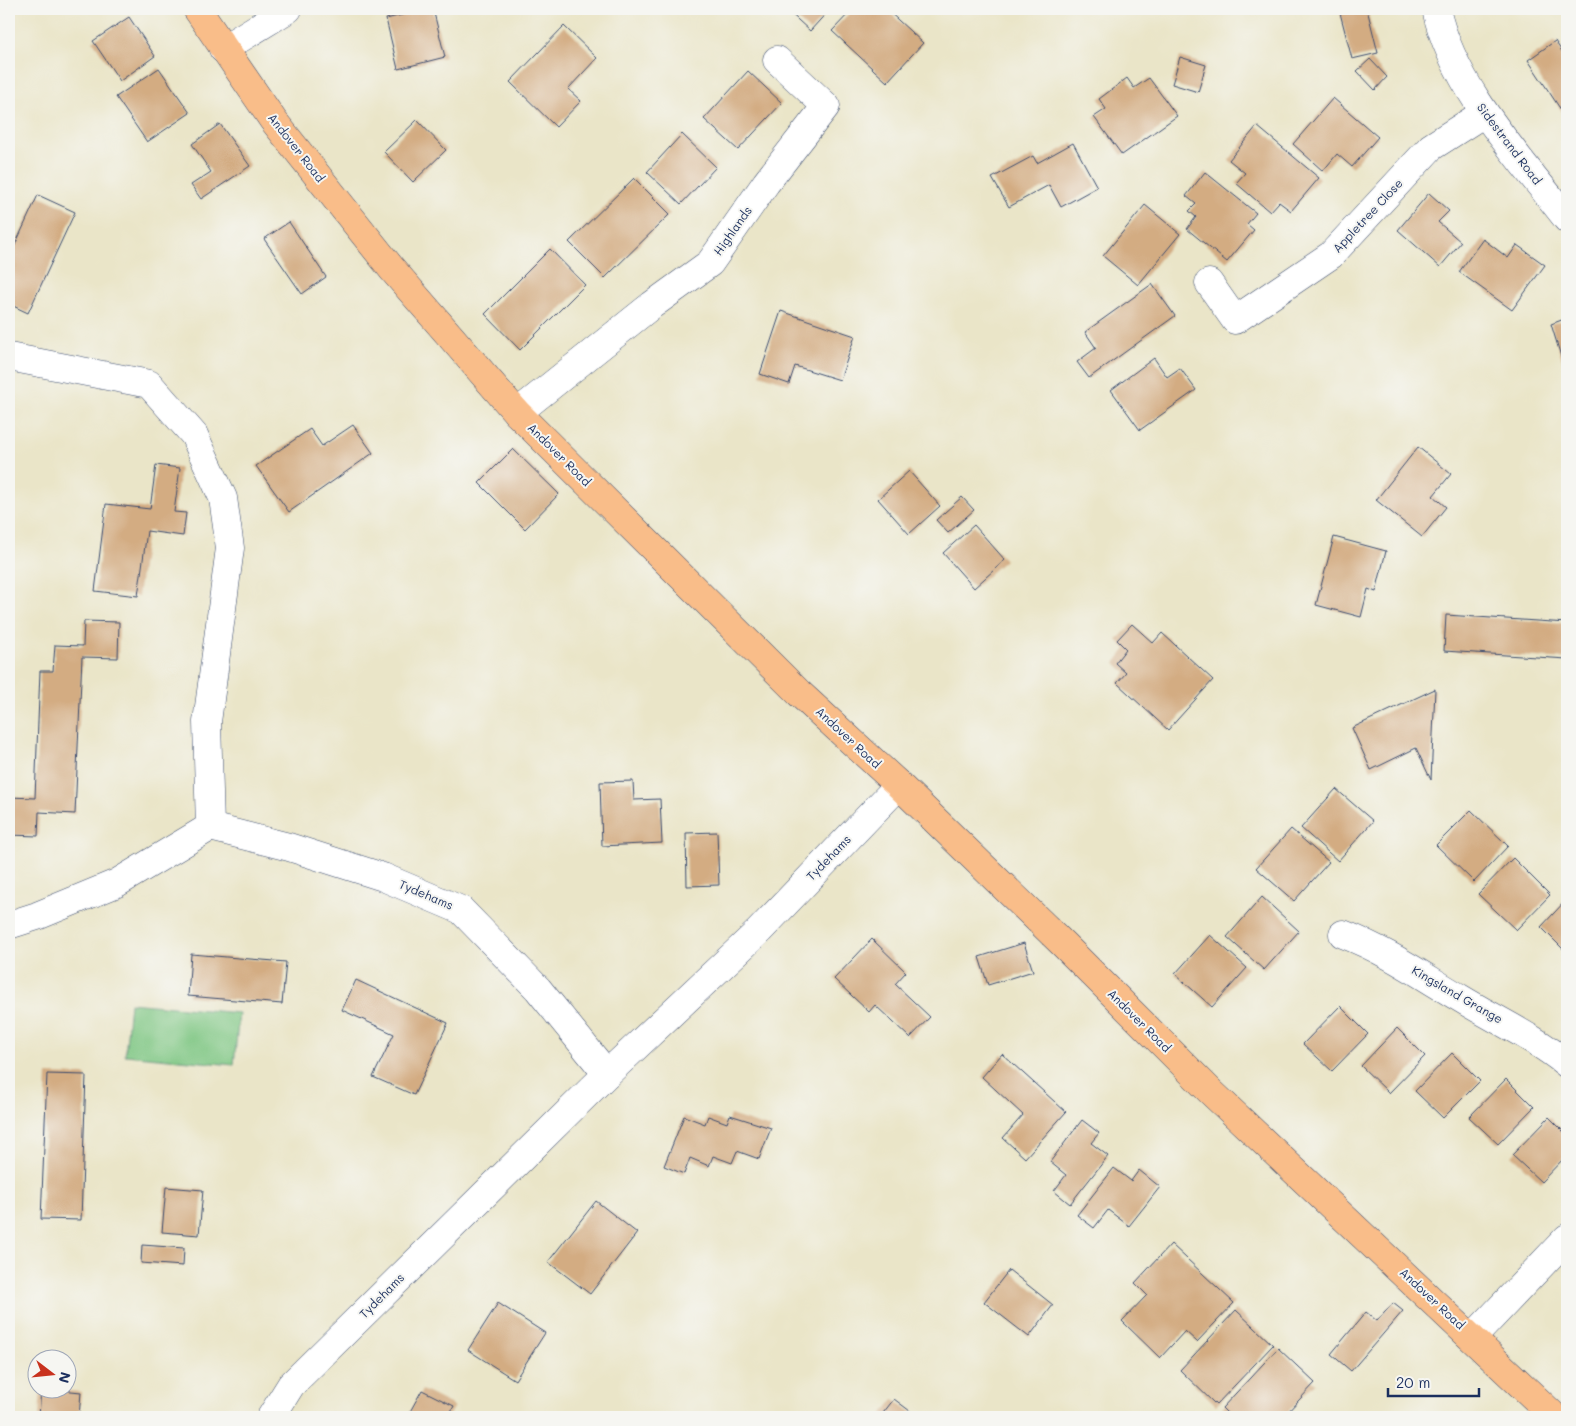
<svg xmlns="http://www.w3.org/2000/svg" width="1576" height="1426" font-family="Mali,sans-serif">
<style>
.green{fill:#7ec682;stroke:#4c7a70}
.building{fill:#d3ac82}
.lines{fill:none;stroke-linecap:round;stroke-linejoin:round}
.street-casing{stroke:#3a4a6e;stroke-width:29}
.primary-casing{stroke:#3a4a6e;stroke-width:29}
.street{stroke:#fff;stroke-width:28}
.primary{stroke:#f9bd89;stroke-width:28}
.labels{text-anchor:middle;stroke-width:4;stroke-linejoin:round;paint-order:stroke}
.street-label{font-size:12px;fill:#1b2f5e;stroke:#f6f6f2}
</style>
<rect width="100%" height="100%" fill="#f6f6f2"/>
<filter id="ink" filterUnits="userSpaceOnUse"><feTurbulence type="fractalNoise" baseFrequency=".02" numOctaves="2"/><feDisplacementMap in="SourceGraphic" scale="10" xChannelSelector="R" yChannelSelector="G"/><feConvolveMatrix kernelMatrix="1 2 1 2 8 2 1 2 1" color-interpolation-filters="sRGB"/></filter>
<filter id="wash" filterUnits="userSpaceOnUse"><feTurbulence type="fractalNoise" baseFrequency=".0096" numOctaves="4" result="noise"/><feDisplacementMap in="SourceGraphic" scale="20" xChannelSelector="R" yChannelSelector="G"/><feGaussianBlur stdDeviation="1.12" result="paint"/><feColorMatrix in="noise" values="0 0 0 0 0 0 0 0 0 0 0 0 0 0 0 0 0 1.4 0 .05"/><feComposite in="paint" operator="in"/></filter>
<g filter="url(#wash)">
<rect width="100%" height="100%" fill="#eae5c8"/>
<polygon class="green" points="130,1003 239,1013 234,1065 125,1055"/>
<g id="blocks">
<g class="building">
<polygon points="426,9 433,9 445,57 398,69 386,19"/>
<polygon points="786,9 830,9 810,31"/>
<polygon points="853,9 886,9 923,43 887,82 832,31"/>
<polygon points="1339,9 1367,9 1378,53 1352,59"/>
<polygon points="129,17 155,56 120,81 93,41"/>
<polygon points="564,26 597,58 568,89 581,101 556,127 510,82"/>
<polygon points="1555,41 1567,59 1567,119 1528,60"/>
<polygon points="1180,57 1206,65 1198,92 1172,84"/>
<polygon points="1370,59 1387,77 1375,90 1357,71"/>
<polygon points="159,68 190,113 147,142 116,97"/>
<polygon points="748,71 782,103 738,150 704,119"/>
<polygon points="1127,78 1134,88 1149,78 1177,116 1122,155 1094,117 1106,109 1099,99"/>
<polygon points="1333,98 1378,137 1352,167 1337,154 1323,171 1293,144"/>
<polygon points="417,120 446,150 413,182 384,152"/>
<polygon points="220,124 250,166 201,199 191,185 211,172 192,144"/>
<polygon points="1257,126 1319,178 1291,211 1279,202 1270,212 1236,183 1245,173 1229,160"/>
<polygon points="682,134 716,167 681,204 647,172"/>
<polygon points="1073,143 1097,187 1061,207 1049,185 1009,207 992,178 1033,156 1037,163"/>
<polygon points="1205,172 1256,213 1247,224 1254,230 1227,262 1187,229 1196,217 1189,211 1196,204 1186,196"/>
<polygon points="634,178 670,214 605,278 569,242"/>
<polygon points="1429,193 1449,211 1438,222 1461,242 1440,267 1398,230"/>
<polygon points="38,195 75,212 28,313 9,304 9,258"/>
<polygon points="1145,205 1180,234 1138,285 1103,256"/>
<polygon points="289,222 326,277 302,294 264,239"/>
<polygon points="1483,239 1508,258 1517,245 1545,265 1512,310 1459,272"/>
<polygon points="550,249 585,285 520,350 485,314"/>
<polygon points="1152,284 1175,316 1089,378 1077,362 1096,348 1085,332"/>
<polygon points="781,311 855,336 840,380 795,366 789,384 760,374"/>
<polygon points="1567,318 1567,376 1551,324"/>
<polygon points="1154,358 1167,377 1180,368 1196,390 1140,430 1111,390"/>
<polygon points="353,425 373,453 289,512 256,466 310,429 322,446"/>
<polygon points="1418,447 1451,474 1433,496 1446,507 1422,537 1376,500"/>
<polygon points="513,449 559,494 525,529 479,483"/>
<polygon points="156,465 180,468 174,512 186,513 183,536 147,531 138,596 95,591 106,504 150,509"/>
<polygon points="909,471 940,506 909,534 878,499"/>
<polygon points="962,497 974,510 948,533 936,520"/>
<polygon points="974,525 1005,560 974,588 943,553"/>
<polygon points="1334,537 1386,551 1376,592 1368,589 1361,617 1316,605"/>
<polygon points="1446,615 1567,623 1567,659 1444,651"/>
<polygon points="84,621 119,622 118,658 82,657 75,814 39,812 38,836 9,835 9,797 35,798 40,671 53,671 55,645 83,646"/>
<polygon points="1132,624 1153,643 1162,633 1213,680 1168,730 1117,683 1126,673 1115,663 1126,649 1117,640"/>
<polygon points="1435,689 1431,780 1416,748 1371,770 1352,728"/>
<polygon points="633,781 634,800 660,799 662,843 602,846 600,782"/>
<polygon points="1336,789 1373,821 1338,861 1301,828"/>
<polygon points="1471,810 1508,846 1474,882 1436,845"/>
<polygon points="1291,829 1329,862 1294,901 1256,868"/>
<polygon points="717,832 719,885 687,886 686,833"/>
<polygon points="1513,858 1550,895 1516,930 1478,894"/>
<polygon points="1262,897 1299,931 1264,970 1227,937"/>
<polygon points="1567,899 1567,953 1541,927"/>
<polygon points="1210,935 1247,968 1212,1007 1175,974"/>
<polygon points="872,939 906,972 895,984 930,1017 910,1038 875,1005 869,1012 834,979"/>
<polygon points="1024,943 1033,971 988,985 979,957"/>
<polygon points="191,954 286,962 282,1004 188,996"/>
<polygon points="356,980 448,1023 414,1095 373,1077 394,1034 342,1010"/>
<polygon points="1340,1006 1368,1034 1332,1071 1303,1044"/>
<polygon points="1397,1028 1425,1056 1389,1093 1361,1066"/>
<polygon points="1452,1053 1480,1081 1443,1118 1415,1091"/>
<polygon points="1002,1054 1066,1112 1025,1158 1003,1138 1023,1115 982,1077"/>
<polygon points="47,1074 86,1075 81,1220 41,1219"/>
<polygon points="1506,1079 1534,1107 1498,1144 1469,1117"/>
<polygon points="730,1115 771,1128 759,1159 737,1151 732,1163 713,1156 709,1166 690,1158 684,1174 664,1166 684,1116 705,1124 708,1116 727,1123"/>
<polygon points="1549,1117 1567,1135 1567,1155 1541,1182 1512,1155"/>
<polygon points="1082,1120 1099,1133 1091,1143 1108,1156 1070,1204 1054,1191 1066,1175 1050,1162"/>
<polygon points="1114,1168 1131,1181 1139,1170 1160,1187 1129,1226 1108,1210 1094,1228 1077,1215"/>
<polygon points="166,1187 203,1190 199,1235 162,1232"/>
<polygon points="596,1201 637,1233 590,1294 548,1262"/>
<polygon points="1171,1244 1234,1303 1197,1342 1185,1331 1160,1358 1122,1321 1147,1295 1135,1283"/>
<polygon points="142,1245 184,1248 183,1266 141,1263"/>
<polygon points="1009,1270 1053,1305 1029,1337 984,1302"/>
<polygon points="498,1303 545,1333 515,1380 468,1350"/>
<polygon points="1393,1303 1403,1311 1351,1371 1331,1354 1366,1312 1377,1321"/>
<polygon points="1236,1310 1273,1345 1216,1405 1180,1370"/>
<polygon points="1278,1348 1315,1383 1283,1417 1231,1417 1222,1408"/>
<polygon points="41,1388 81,1392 79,1417 39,1417"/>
<polygon points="422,1390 454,1406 448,1417 407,1417"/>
<polygon points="894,1399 918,1417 880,1417"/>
</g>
</g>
</g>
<g filter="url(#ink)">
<use href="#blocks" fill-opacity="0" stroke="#3a4a6e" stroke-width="1"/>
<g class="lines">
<defs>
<g id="street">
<path d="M1436 9C1453 87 1519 157 1567 219"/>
<polyline points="223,49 288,9"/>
<polyline points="1209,283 1235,320 1331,255 1431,147 1484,113"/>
<polyline points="9,357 149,384 194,435 223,498 230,548 207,722 210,827"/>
<polyline points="517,413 652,305 710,263 766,183 826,106 777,60"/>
<polyline points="210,827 289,847 383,877 461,910 538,989 607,1074"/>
<polyline points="9,925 37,916 117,883 210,827"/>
<path d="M1343 934C1385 950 1421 975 1460 998 1496 1020 1534 1037 1567 1064"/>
<polyline points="1473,1337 1567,1238"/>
<polyline points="271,1417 291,1385 607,1074 759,931 899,785"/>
</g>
<polyline id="primary" points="197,9 273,120 392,269 517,413 799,693 899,785 1063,944 1211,1092 1555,1417"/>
</defs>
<use href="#street" class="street-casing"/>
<use href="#primary" class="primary-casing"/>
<use href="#street" class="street"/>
<use href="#primary" class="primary"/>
</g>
</g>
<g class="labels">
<g class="street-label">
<text transform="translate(1509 144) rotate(53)" y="4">Sidestrand Road</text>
<text transform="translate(296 148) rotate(52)" y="4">Andover Road</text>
<text transform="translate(1368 216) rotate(-47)" y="4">Appletree Close</text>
<text transform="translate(733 231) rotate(-55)" y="4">Highlands</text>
<text transform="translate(559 455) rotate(45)" y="4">Andover Road</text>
<text transform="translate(848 738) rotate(43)" y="4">Andover Road</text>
<text transform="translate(829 858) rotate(-46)" y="4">Tydehams</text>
<text transform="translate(426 895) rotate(23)" y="4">Tydehams</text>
<text transform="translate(1457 995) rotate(30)" y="4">Kingsland Grange</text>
<text transform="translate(1139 1021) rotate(45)" y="4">Andover Road</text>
<text transform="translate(382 1296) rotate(-45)" y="4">Tydehams</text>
<text transform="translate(1432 1299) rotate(43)" y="4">Andover Road</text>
</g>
</g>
<rect width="1576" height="1426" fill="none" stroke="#f6f6f2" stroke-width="30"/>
<g transform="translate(52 1374) rotate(106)"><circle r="24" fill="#f6f6f2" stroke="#9ea6b7"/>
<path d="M0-4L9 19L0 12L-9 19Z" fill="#c8321e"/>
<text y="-8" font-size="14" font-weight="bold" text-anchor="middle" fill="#1b2f5e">N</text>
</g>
<path d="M1388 1388v8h91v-8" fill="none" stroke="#1b2f5e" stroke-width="2.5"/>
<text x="1396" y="1388" font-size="15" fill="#1b2f5e" stroke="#f6f6f2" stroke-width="4" paint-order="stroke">20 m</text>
</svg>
